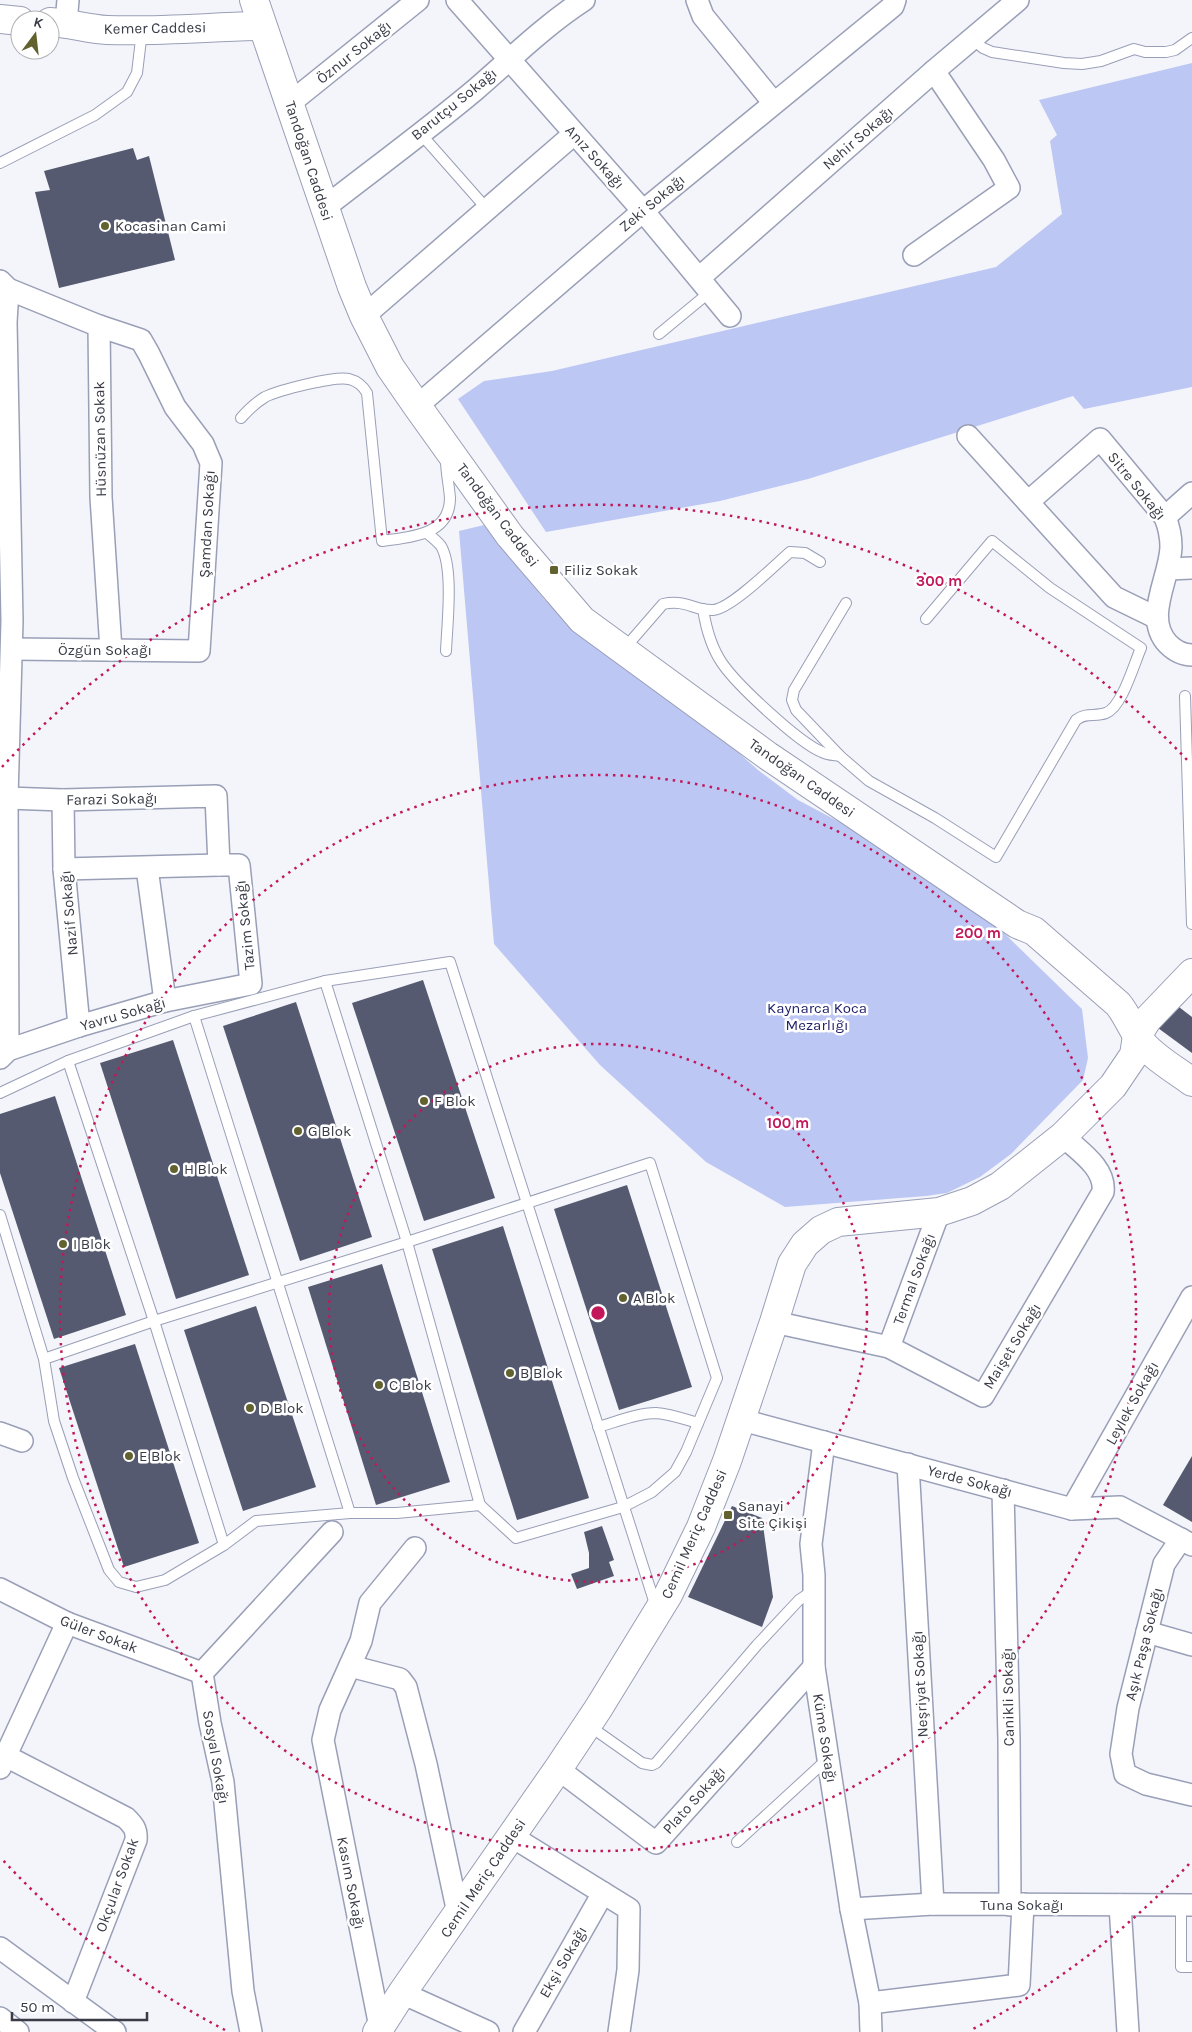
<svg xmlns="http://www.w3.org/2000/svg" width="1192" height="2032" font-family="Karla,sans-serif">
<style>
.green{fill:#bdc7f4}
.building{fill:#555a70}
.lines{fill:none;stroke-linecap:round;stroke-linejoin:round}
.lane-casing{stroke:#999fb7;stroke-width:12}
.street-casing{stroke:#999fb7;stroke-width:24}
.secondary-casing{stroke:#999fb7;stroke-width:30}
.lane{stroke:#fff;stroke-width:10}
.street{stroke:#fff;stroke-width:21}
.secondary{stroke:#fff;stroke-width:28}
.ring{fill:none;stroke:#c2185b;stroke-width:2.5;stroke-dasharray:2.5 5}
.poi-dot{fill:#62622f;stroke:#fff;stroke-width:2}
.labels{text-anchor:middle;stroke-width:5;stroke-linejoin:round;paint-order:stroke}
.street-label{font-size:15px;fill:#393b46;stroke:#fff}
.poi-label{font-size:15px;fill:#393b46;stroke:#fff;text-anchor:start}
.park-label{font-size:15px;fill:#1f1f69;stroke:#fff}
.centre{fill:#c2185b;stroke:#fff;stroke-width:2.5}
.ring-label{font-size:15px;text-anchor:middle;font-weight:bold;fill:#c2185b;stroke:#fff;stroke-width:5;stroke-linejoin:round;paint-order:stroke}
</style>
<rect width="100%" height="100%" fill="#f4f5fa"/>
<g class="green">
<polygon points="1192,63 1192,387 1084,409 1073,396 808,479 720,501 546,532 458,399 484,381 552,371 996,267 1062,214 1050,141 1057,135 1039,100"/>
<polygon points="484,525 544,599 575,628 697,716 758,770 798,800 849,827 893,847 939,879 1006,935 1082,1009 1088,1058 1083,1080 1011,1154 980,1177 947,1193 926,1196 785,1207 706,1162 600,1065 494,944 459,531"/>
</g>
<g class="building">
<polygon points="133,148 137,160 149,156 175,260 59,288 35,192 50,190 44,171"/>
<polygon points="423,980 495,1198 424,1221 352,1003"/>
<polygon points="296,1002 372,1237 300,1261 223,1026"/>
<polygon points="1175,1004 1192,1017 1192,1053 1158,1028"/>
<polygon points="173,1040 249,1275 176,1299 100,1063"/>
<polygon points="55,1096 126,1315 54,1339 0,1173 0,1114"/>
<polygon points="627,1185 692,1387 619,1410 554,1209"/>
<polygon points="503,1226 589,1498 517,1520 432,1249"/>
<polygon points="382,1264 450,1482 376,1505 308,1287"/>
<polygon points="256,1306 316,1487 243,1511 184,1330"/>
<polygon points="135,1344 199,1543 124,1567 59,1368"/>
<polygon points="1192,1456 1192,1522 1163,1505"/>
<polygon points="732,1506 762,1518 773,1597 762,1627 688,1597"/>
<polygon points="602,1526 614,1560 609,1562 614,1576 577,1589 571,1574 589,1568 589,1553 584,1532"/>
</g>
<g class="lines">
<defs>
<g id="lane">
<polyline points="972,39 983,48 992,52 1064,63 1082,64 1101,61 1134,49 1145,52 1166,52 1175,50 1192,38"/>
<polyline points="420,133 487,209"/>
<polyline points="0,163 95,115 127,92 137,73 142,31"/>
<polyline points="659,334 711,291"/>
<path d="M241 418C248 410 255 403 265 397 279 390 334 376 349 379 357 381 363 386 367 393L382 541C409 537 450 536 450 498 449 485 446 472 446 460"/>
<path d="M427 533C432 537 437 541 441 546 454 568 447 625 446 651"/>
<path d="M846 603 794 690 792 700 796 710 840 756 869 781 935 818 996 857 1076 720C1086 712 1095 717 1106 713 1122 707 1134 664 1141 648L1050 588 992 541 926 619"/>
<path d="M703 609C706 628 711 647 722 663 736 684 799 743 822 752 827 755 834 755 840 756"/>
<path d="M624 649 663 604C687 599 694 611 713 610 731 609 775 565 790 552L805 553 820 562"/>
<polyline points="1185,696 1192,924"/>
<polyline points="325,981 407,1242 480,1505"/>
<polyline points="194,1016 350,1513"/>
<polyline points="68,1061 154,1321 224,1545"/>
<polyline points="0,1093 68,1061 194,1016 325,981 450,962 656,1607"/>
<polyline points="0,1215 44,1359 54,1421 73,1478 109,1570 119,1582 136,1587 165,1580 224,1545 256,1521 350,1513 397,1513 480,1505 516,1538 623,1507 652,1492 675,1472 686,1452 717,1378 650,1163 407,1242 154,1321 44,1359"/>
<path d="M598 1427C616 1422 637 1413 656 1413 670 1414 684 1419 698 1423"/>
<polyline points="588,1725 642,1763 652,1765 656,1763 757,1645 799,1600 814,1590"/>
<polyline points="737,1842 822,1764 829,1762"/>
<polyline points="1181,1905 1181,1967 1192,1967"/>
</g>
<g id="street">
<polyline points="457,0 643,211 730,316"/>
<polyline points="697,0 703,16 773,102"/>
<polyline points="66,23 68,0"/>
<polyline points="290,103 418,0"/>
<path d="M324 208C374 169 426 131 475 90 511 59 544 26 584 0"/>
<polyline points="914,255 1009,188 994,160 934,71"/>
<polyline points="699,278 934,71 1018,0"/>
<polyline points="0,281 8,289 99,326 101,497 111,650"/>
<polyline points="364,316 574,134"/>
<polyline points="417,406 643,211 893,6 895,0"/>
<polyline points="968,436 1114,597 1157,618"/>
<path d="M1028 502 1100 439 1165 517C1169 527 1171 537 1171 547 1170 578 1143 618 1168 644 1175 651 1183 655 1192 655"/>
<polyline points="1165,517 1192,493"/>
<polyline points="1168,569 1192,568"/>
<polyline points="12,649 199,651 211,463 203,444 175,407 149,354 141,340 99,326"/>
<polyline points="63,800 64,869 79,1026"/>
<polyline points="147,868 165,1001"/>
<polyline points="64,869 219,865"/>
<polyline points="8,1050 7,798 12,621 6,322 8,289"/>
<polyline points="0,1058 8,1050 79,1026 165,1001 251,984 239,865 219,865 216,796 63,800 7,798"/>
<path d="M774 1322 889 1347 983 1396 1103 1192C1106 1168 1079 1151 1063 1136"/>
<polyline points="889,1347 939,1212"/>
<polyline points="742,1420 1072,1509 1120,1507 1192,1545"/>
<polyline points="0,1433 22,1441"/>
<polyline points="824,1442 811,1544 814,1575 814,1667 851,1909 870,2003 871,2032"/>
<polyline points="908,1464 933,1904"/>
<polyline points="1003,1490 1009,1740 1010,1905"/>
<polyline points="1072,1509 1192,1297"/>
<polyline points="1181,1539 1164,1564 1128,1708 1121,1754 1125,1774 1146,1784 1192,1795"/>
<polyline points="0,1589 67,1623 202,1673"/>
<polyline points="1147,1632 1192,1645"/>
<polyline points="350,1666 400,1679 406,1687 426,1764 458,1913"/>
<path d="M0 1753 126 1818C133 1825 137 1829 136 1840L73 2002"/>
<polyline points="0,1768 67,1623"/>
<polyline points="558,1769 656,1843 814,1667"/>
<polyline points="511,1836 629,1909 628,1970 619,2032"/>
<polyline points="1120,1905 1128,2032"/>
<polyline points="851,1909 933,1904 1192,1905"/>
<polyline points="0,1948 115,2032"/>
<polyline points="402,1993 488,2032"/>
<polyline points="870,2003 1019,1985 1023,1904"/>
<polyline points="0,2018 18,2032"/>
<polyline points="380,2027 323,1740 330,1710 361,1641 370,1603 415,1548"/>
<polyline points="251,2032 243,1991 223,1782 210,1723 202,1673 332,1532"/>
<polyline points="524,2032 603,1893"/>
</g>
<g id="secondary">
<path d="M254 0 352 287 364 316 390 367 417 406 510 536 582 620 768 756 1017 924 1034 931 1118 1004C1128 1016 1133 1032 1143 1044 1156 1059 1176 1070 1192 1082"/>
<polyline points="0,19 20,21"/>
<path d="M50 22C69 23 88 29 107 30 158 32 210 27 261 26"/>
<polyline points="377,2032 402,1993 558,1769 598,1709 668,1595 701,1527 727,1461 774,1322 792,1264 805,1244 821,1230 838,1222 939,1212 972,1201 1000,1186 1063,1136 1113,1086 1134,1055 1137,1036 1147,1020 1192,973"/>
</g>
</defs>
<use href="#lane" class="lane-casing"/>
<use href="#street" class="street-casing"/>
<use href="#secondary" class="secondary-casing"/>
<use href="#lane" class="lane"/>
<use href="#street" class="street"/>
<use href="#secondary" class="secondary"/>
</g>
<g class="ring">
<circle cx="598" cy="1313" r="269"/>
<circle cx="598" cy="1313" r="538"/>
<path d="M1189 1864A808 808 0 0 1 971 2030M225 2030A808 808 0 0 1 2 1859M2 767A808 808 0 0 1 1189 762"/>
</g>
<g class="poi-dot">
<circle cx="105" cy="226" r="5"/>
<rect x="549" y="565" width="10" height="10" rx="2.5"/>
<circle cx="424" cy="1101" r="5"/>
<circle cx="298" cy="1131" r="5"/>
<circle cx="174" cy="1169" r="5"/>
<circle cx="63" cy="1244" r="5"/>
<circle cx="623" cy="1298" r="5"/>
<circle cx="510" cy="1373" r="5"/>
<circle cx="379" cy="1385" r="5"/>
<circle cx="250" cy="1408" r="5"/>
<circle cx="129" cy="1456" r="5"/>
<rect x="723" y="1510" width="10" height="10" rx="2.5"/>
</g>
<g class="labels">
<g class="street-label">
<text transform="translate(155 28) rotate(-1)" y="5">Kemer Caddesi</text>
<text transform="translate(354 52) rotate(-39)" y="5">Öznur Sokağı</text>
<text transform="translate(454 104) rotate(-39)" y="5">Barutçu Sokağı</text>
<text transform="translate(858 138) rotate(-41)" y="5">Nehir Sokağı</text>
<text transform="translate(595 157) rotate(48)" y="5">Anız Sokağı</text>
<text transform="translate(309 161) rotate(72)" y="5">Tandoğan Caddesi</text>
<text transform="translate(652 203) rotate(-40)" y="5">Zeki Sokağı</text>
<text transform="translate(100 439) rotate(-91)" y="5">Hüsnüzan Sokak</text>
<text transform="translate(1137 486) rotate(51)" y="5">Sitre Sokağı</text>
<text transform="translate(498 515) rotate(53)" y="5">Tandoğan Caddesi</text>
<text transform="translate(207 524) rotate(-87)" y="5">Şamdan Sokağı</text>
<text x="105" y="655">Özgün Sokağı</text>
<text transform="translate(802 778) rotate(35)" y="5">Tandoğan Caddesi</text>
<text transform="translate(112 799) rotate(-1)" y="5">Farazi Sokağı</text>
<text transform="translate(69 913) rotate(-95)" y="5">Nazif Sokağı</text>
<text transform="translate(245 925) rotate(-96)" y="5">Tazim Sokağı</text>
<text transform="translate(123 1014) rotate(-16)" y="5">Yavru Sokağı</text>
<text transform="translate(914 1279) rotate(-70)" y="5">Termal Sokağı</text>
<text transform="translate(1012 1346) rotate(-59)" y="5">Maişet Sokağı</text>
<text transform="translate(1132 1403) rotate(-61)" y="5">Leylek Sokağı</text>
<text transform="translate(970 1481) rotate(15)" y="5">Yerde Sokağı</text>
<text transform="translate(694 1534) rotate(-66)" y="5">Cemil Meriç Caddesi</text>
<text transform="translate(99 1634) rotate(21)" y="5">Güler Sokak</text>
<text transform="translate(1144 1644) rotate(-76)" y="5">Aşık Paşa Sokağı</text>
<text transform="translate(920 1684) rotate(-93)" y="5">Neşriyat Sokağı</text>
<text transform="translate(1008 1697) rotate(-91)" y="5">Canikli Sokağı</text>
<text transform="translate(825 1738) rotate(81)" y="5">Küme Sokağı</text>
<text transform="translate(216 1757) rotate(80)" y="5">Sosyal Sokağı</text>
<text transform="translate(694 1800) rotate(-48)" y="5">Plato Sokağı</text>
<text transform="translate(483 1878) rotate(-56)" y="5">Cemil Meriç Caddesi</text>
<text transform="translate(351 1883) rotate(79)" y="5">Kasım Sokağı</text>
<text transform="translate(117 1885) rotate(-70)" y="5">Okçular Sokak</text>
<text x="1022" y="1910">Tuna Sokağı</text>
<text transform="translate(563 1962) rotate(-60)" y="5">Ekşi Sokağı</text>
</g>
<g class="poi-label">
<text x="115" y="231">Kocasinan Cami</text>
<text x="564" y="575">Filiz Sokak</text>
<text x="434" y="1106">F Blok</text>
<text x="308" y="1136">G Blok</text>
<text x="184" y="1174">H Blok</text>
<text x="73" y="1249">I Blok</text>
<text x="633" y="1303">A Blok</text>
<text x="520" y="1378">B Blok</text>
<text x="389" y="1390">C Blok</text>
<text x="260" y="1413">D Blok</text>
<text x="139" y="1461">E Blok</text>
<text x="738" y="1511">Sanayi<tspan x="738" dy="17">Site Çikişi</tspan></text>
</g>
<g class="park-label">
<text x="817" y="1013">Kaynarca Koca<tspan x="817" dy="17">Mezarlığı</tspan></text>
</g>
</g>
<circle cx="598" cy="1313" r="8" class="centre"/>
<g class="ring-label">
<text x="939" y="586">300 m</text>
<text x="978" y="938">200 m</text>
<text x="788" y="1128">100 m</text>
</g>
<g transform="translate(35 35) rotate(15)"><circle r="24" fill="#ffffff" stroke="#b0b1b5"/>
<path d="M0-4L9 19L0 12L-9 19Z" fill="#62622f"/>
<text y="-8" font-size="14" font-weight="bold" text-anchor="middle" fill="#393b46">K</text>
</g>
<path d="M12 2012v8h135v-8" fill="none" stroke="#393b46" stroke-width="2.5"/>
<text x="20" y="2012" font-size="15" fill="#393b46" stroke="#ffffff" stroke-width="4" paint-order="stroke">50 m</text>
</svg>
